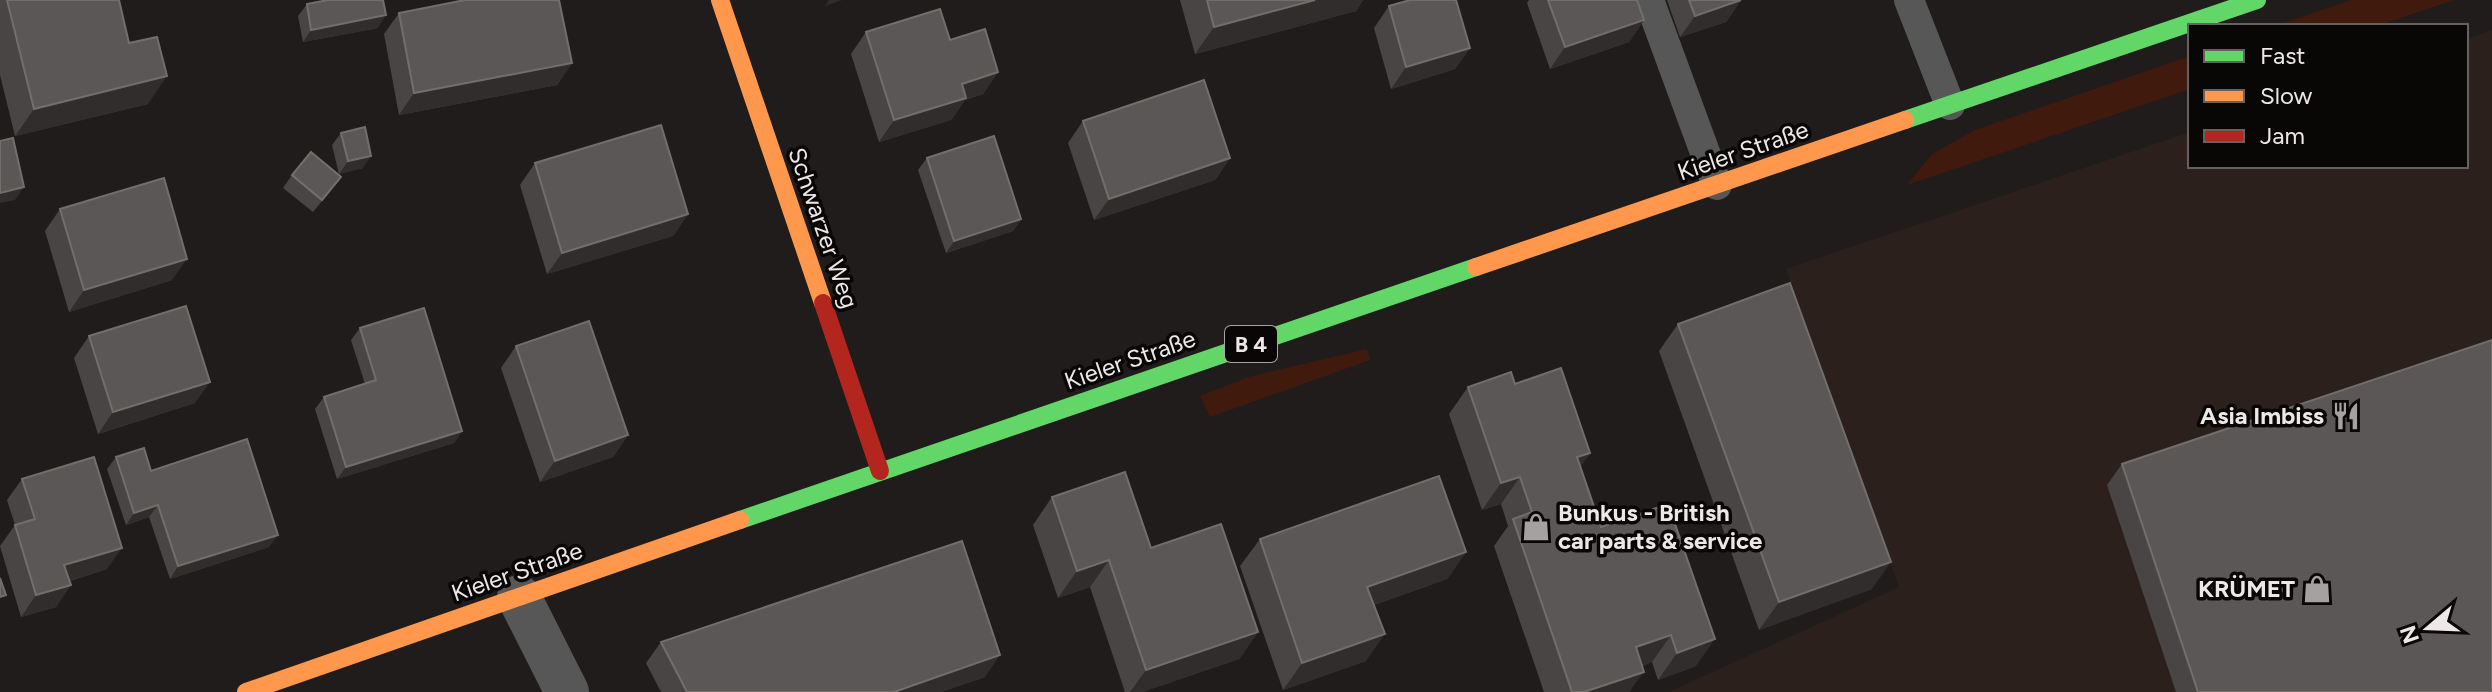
<svg xmlns="http://www.w3.org/2000/svg" width="2492" height="692" font-family="Figtree,sans-serif">
<style>
.built{fill:#2b201c}
.green{fill:#401b0d}
.lines{fill:none;stroke-linecap:round;stroke-linejoin:round}
.lane{stroke:#565756;stroke-width:30}
.street{stroke:#565756;stroke-width:44}
.fast{stroke:#63d668;stroke-width:18}
.slow{stroke:#ff974d;stroke-width:18}
.jam{stroke:#b3261e;stroke-width:18}
.wall{fill:#494544}
.shaded-wall{fill:#312d2c}
.building{fill:#5b5756;stroke:#726e6c;stroke-width:2}
.labels{text-anchor:middle;stroke-width:7;stroke-linejoin:round;paint-order:stroke}
.shield{fill:#090706;stroke:#a9a4a4;stroke-width:2}
.shield-label{font-size:22px;font-weight:bold;fill:#ede8e7}
.street-label{font-size:24px;fill:#ede8e7;stroke:#090706}
.poi-label{font-size:24px;font-weight:bold;fill:#ede8e7;stroke:#090706;text-anchor:end}
</style>
<rect width="100%" height="100%" fill="#201c1b"/>
<polygon class="built" points="2492,30 2492,692 1669,692 1899,587 1786,269 2190,132 2190,166 2466,166 2466,39"/>
<g class="green">
<polygon points="2351,0 2454,0 2377,26 2276,26"/>
<polygon points="2190,56 2190,89 1907,185 1932,154 1975,130"/>
<polygon points="1367,349 1370,360 1210,417 1200,396 1252,376"/>
</g>
<g class="lines">
<g class="lane">
<polyline points="1649,0 1717,185"/>
<polyline points="1909,0 1950,105"/>
</g>
<polyline class="street" points="519,597 567,692"/>
<g class="fast">
<polyline points="1905,120 2257,0"/>
<polyline points="740,520 1476,267"/>
</g>
<g class="slow">
<polyline points="720,0 823,303"/>
<polyline points="1476,267 1905,120"/>
<polyline points="246,692 740,520"/>
</g>
<polyline class="jam" points="823,303 880,471"/>
</g>
<g class="wall">
<polygon points="0,0 119,0 129,43 148,104 15,136 0,75"/>
<polygon points="383,0 378,28 303,42 298,16 307,4"/>
<polygon points="1180,0 1363,0 1356,11 1195,54"/>
<polygon points="1529,0 1637,0 1644,20 1629,42 1550,69 1527,3"/>
<polygon points="1667,0 1741,0 1726,22 1680,37"/>
<polygon points="1389,6 1470,48 1455,69 1391,89 1374,28"/>
<polygon points="399,13 572,63 557,85 399,115 384,34"/>
<polygon points="866,32 950,40 998,72 983,94 965,100 951,120 879,142 851,54"/>
<polygon points="1083,121 1230,158 1215,180 1094,220 1068,143"/>
<polygon points="341,133 363,168 339,174 332,145"/>
<polygon points="927,158 1021,219 1013,231 946,253 918,170"/>
<polygon points="535,163 688,214 673,236 547,274 520,185"/>
<polygon points="292,175 332,189 313,212 283,188"/>
<polygon points="60,209 172,280 69,312 45,231"/>
<polygon points="1678,324 1872,589 1759,630 1659,351"/>
<polygon points="360,328 462,431 454,443 337,479 315,409 324,397 365,384 351,340"/>
<polygon points="89,336 195,403 98,434 74,358"/>
<polygon points="516,346 628,435 613,457 540,482 501,368"/>
<polygon points="1515,384 1590,453 1580,467 1601,527 1696,666 1658,680 1652,662 1642,666 1629,692 1544,692 1494,546 1508,526 1501,504 1482,510 1449,414 1468,387"/>
<polygon points="116,457 151,471 269,547 170,579 149,517 126,525 107,469"/>
<polygon points="2122,464 2492,692 2176,692 2107,485"/>
<polygon points="22,479 107,569 70,581 56,607 21,617 0,546 15,525 7,500"/>
<polygon points="1052,497 1151,548 1258,632 1239,659 1142,692 1125,692 1090,587 1058,598 1033,525"/>
<polygon points="1260,539 1466,552 1447,579 1374,605 1366,661 1283,690 1240,566"/>
<polygon points="661,642 985,677 941,692 661,692 646,663"/>
</g>
<g class="shaded-wall">
<polygon points="829,0 842,0 825,6"/>
<polygon points="1315,0 1363,0 1356,11 1195,54 1214,27"/>
<polygon points="1741,0 1726,22 1680,37 1695,16"/>
<polygon points="386,15 378,28 303,42 311,30"/>
<polygon points="1644,20 1629,42 1550,69 1565,47"/>
<polygon points="1470,48 1455,69 1391,89 1406,67"/>
<polygon points="572,63 557,85 399,115 414,93"/>
<polygon points="998,72 983,94 965,100 951,120 879,142 894,120 962,84"/>
<polygon points="167,76 148,104 15,136 34,109"/>
<polygon points="371,156 363,168 339,174 348,161"/>
<polygon points="1230,158 1215,180 1094,220 1109,199"/>
<polygon points="24,187 15,200 0,203 0,193"/>
<polygon points="688,214 673,236 547,274 562,253"/>
<polygon points="1021,219 1013,231 946,253 954,241"/>
<polygon points="187,259 172,280 69,312 84,290"/>
<polygon points="210,382 195,403 98,434 113,412"/>
<polygon points="462,431 454,443 337,479 346,467"/>
<polygon points="628,435 613,457 540,482 555,461"/>
<polygon points="1590,453 1571,480 1577,457"/>
<polygon points="1520,477 1501,504 1482,510 1501,483"/>
<polygon points="158,505 149,517 126,525 134,513"/>
<polygon points="278,535 269,547 170,579 178,566"/>
<polygon points="122,548 107,569 49,587 64,565"/>
<polygon points="1466,552 1447,579 1348,614 1367,587"/>
<polygon points="1109,560 1090,587 1058,598 1077,571"/>
<polygon points="1891,562 1872,589 1759,630 1779,602"/>
<polygon points="71,585 56,607 21,617 36,595"/>
<polygon points="1258,632 1239,659 1142,692 1130,692 1146,670"/>
<polygon points="1385,634 1366,661 1283,690 1302,663"/>
<polygon points="1671,635 1652,662 1616,675 1636,647"/>
<polygon points="1715,639 1696,666 1658,680 1677,653"/>
<polygon points="1000,655 985,677 941,692 894,692"/>
<polygon points="1644,672 1629,692 1584,692"/>
</g>
<g class="building">
<polygon points="7,0 119,0 129,43 157,37 167,76 34,109"/>
<polygon points="328,0 383,0 386,15 311,30 307,4"/>
<polygon points="465,0 559,0 572,63 414,93 399,13"/>
<polygon points="1207,0 1315,0 1214,27"/>
<polygon points="1410,0 1456,0 1470,48 1406,67 1389,6"/>
<polygon points="1548,0 1637,0 1644,20 1565,47"/>
<polygon points="1689,0 1741,0 1695,16"/>
<polygon points="940,9 950,40 985,29 998,72 962,84 966,98 894,120 866,32"/>
<polygon points="1204,80 1230,158 1109,199 1083,121"/>
<polygon points="661,125 688,214 562,253 535,163"/>
<polygon points="365,127 371,156 348,161 341,133"/>
<polygon points="994,136 1021,219 954,241 927,158"/>
<polygon points="13,138 24,187 0,193 0,141"/>
<polygon points="311,152 341,177 322,200 292,175"/>
<polygon points="164,178 187,259 84,290 60,209"/>
<polygon points="1790,283 1891,562 1779,602 1678,324"/>
<polygon points="186,306 210,382 113,412 89,336"/>
<polygon points="424,308 462,431 346,467 324,397 376,380 360,328"/>
<polygon points="589,321 628,435 555,461 516,346"/>
<polygon points="2492,340 2492,692 2198,692 2122,464"/>
<polygon points="1561,368 1590,453 1577,457 1601,527 1668,504 1715,639 1677,653 1671,635 1636,647 1644,672 1584,692 1572,692 1513,519 1532,512 1520,477 1501,483 1468,387 1511,372 1515,384"/>
<polygon points="247,439 278,535 178,566 158,505 134,513 116,457 144,448 151,471"/>
<polygon points="94,457 122,548 64,565 71,585 36,595 15,525 35,519 22,479"/>
<polygon points="1125,472 1151,548 1221,524 1258,632 1146,670 1109,560 1077,571 1052,497"/>
<polygon points="1439,476 1466,552 1367,587 1385,634 1302,663 1260,539"/>
<polygon points="962,541 1000,655 894,692 687,692 661,642"/>
<polygon points="0,578 6,595 0,597"/>
</g>
<defs>
<symbol id="restaurant-bare" viewBox="-9 -9 18 18"><path d="M-5-6h1v4h1v-4h1v4h1v-4h1v5L-1.5 .5V6h-2V.5L-5-1ZM5-6V6H3V1.5H1.5Q1.5-4 5-6Z" fill="#a5a1a0" stroke="#090706" stroke-width="2.5" paint-order="stroke"/></symbol>
<symbol id="shop-bare" viewBox="-9 -9 18 18"><path d="M-5-2.5h2.3a2.7 3.5 0 0 1 5.4 0H5L5.5 6h-11ZM-1.5-2.5h3a1.5 2.3 0 0 0-3 0Z" fill="#a5a1a0" stroke="#090706" stroke-width="2.5" paint-order="stroke"/></symbol>
</defs>
<g fill-rule="evenodd">
<use href="#restaurant-bare" x="2326" y="396" width="40" height="40"/>
<use href="#shop-bare" x="1516" y="507" width="40" height="40"/>
<use href="#shop-bare" x="2297" y="569" width="40" height="40"/>
</g>
<g class="labels">
<rect class="shield" x="1225" y="326" width="52" height="36" rx="6"/>
<g class="shield-label">
<text x="1251" y="352">B 4</text>
</g>
<g class="street-label">
<text transform="translate(1743 151) rotate(-19)" y="8">Kieler Straße</text>
<text transform="translate(823 228) rotate(71)" y="8">Schwarzer Weg</text>
<text transform="translate(1130 360) rotate(-19)" y="8">Kieler Straße</text>
<text transform="translate(517 572) rotate(-19)" y="8">Kieler Straße</text>
</g>
<g class="poi-label">
<text x="2324" y="424">Asia Imbiss</text>
<text x="1558" y="521" text-anchor="start">Bunkus - British<tspan x="1558" dy="28">car parts &amp; service</tspan></text>
<text x="2295" y="597">KRÜMET</text>
</g>
</g>
<rect x="2188" y="24" width="280" height="144" fill="#090706" stroke="#646160" stroke-width="2"/>
<rect x="2204" y="50" width="40" height="12" fill="#63d668" stroke="#646160" stroke-width="2"/>
<text x="2260" y="64" font-size="24" fill="#ede8e7">Fast</text>
<rect x="2204" y="90" width="40" height="12" fill="#ff974d" stroke="#646160" stroke-width="2"/>
<text x="2260" y="104" font-size="24" fill="#ede8e7">Slow</text>
<rect x="2204" y="130" width="40" height="12" fill="#b3261e" stroke="#646160" stroke-width="2"/>
<text x="2260" y="144" font-size="24" fill="#ede8e7">Jam</text>
<g transform="translate(2428 628) rotate(251)" stroke="#090706" stroke-width="6" paint-order="stroke">
<path d="M0-6L14 30L0 20L-14 30Z" fill="#ede8e7"/>
<text y="-12" font-size="22" font-weight="bold" text-anchor="middle" fill="#ede8e7">N</text>
</g>
</svg>
